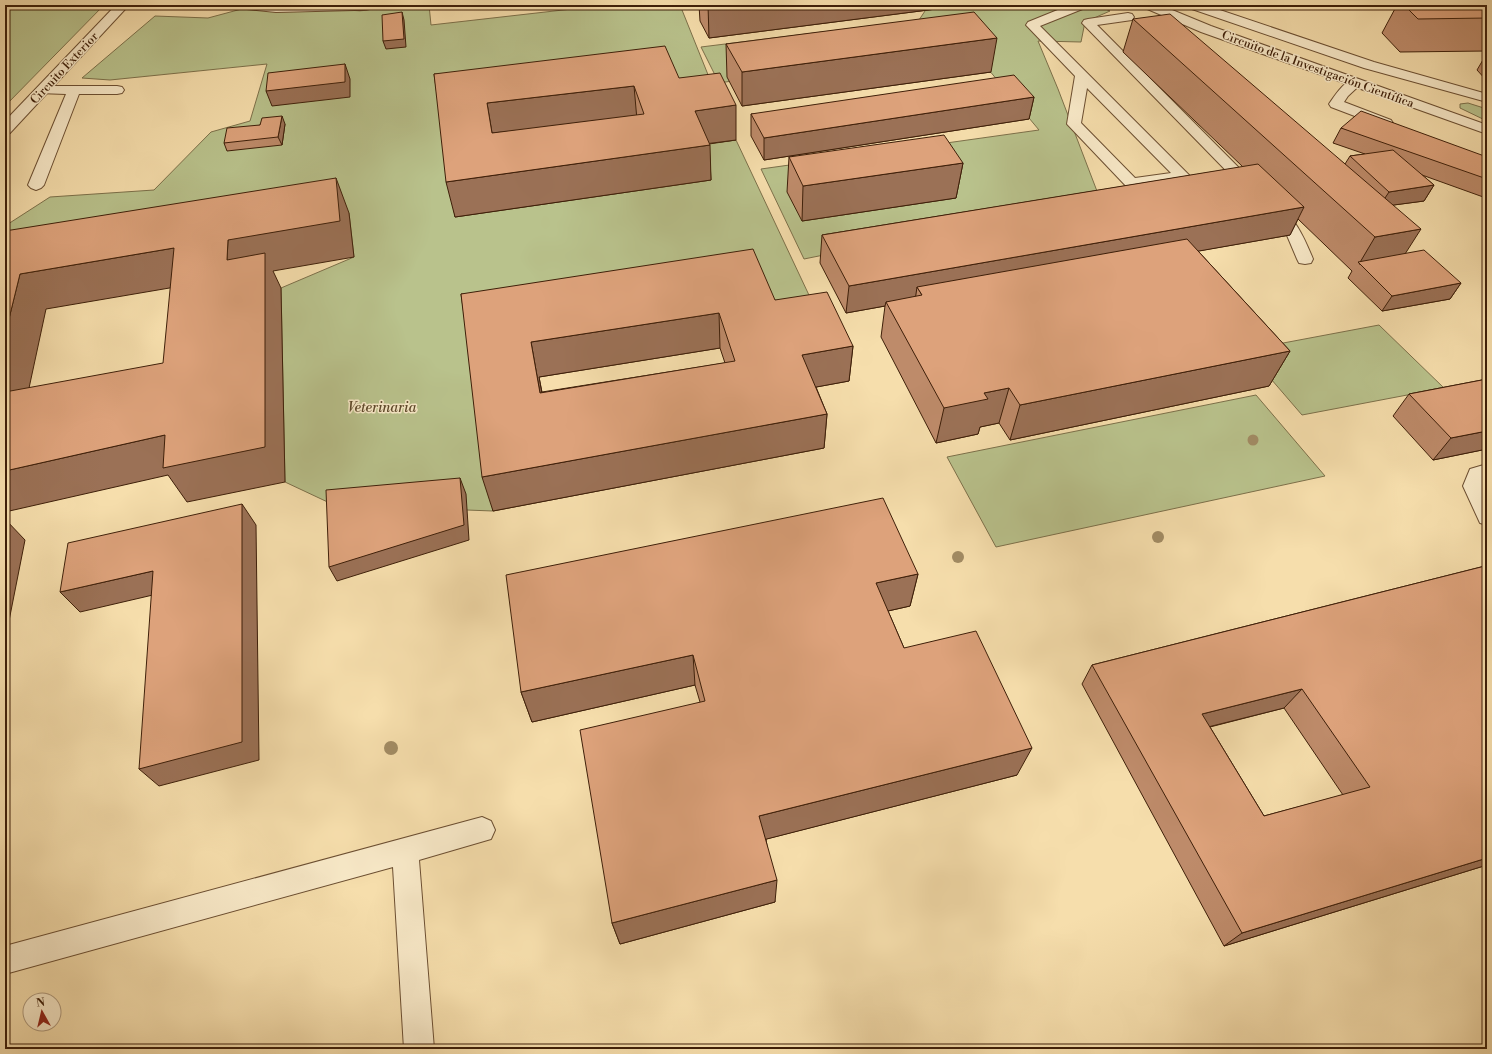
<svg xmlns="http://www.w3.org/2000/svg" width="1492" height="1054" font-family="'Libre Bodoni',serif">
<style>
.green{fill:#b9c28c;stroke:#7c704a}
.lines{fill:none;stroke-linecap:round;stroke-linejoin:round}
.service-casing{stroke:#6c4f32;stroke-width:2}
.pedestrian-casing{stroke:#6c4f32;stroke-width:2}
.tertiary-casing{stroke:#6c4f32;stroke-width:2}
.service{fill:#f9eac9;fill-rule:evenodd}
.pedestrian{fill:#f9eac9;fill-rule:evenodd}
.tertiary{fill:#f9eac9;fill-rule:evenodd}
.tree{fill:#a28c64}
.wall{fill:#be8b6a;stroke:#3e1f09;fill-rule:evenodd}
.shaded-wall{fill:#9b7156;stroke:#3e1f09}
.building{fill:#dda27b;stroke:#3e1f09;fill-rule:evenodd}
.labels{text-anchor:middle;stroke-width:3;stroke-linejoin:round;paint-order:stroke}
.far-street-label{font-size:12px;fill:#3e1f09;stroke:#f9eac9}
.park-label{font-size:14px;font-style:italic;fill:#5d482a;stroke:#f9eac9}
</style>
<rect width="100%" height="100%" fill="#f6deac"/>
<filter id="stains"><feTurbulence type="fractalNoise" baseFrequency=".005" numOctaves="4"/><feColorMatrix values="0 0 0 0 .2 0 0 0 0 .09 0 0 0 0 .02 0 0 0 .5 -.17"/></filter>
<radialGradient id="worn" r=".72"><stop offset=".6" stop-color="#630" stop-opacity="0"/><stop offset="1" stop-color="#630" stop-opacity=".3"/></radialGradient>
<g class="green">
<polygon points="5,5 104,5 5,106"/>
<polygon points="374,5 429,5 431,25 607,5 680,5 721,107 697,145 736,140 824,327 471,330 493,511 334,505 285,482 281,288 354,257 349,213 5,270 5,226 50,197 154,190 211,132 250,121 267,64 110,80 82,78 155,16 208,18 249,7"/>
<polygon points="929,5 1097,5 1110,11 1085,22 1081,42 1038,41 1058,89 1100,199 804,259 761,169 1039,130 968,45 719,83 701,47 919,20"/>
<polygon points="1468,103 1487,109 1487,121 1460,108 1460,104"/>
<polygon points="1379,325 1444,388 1302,415 1246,350"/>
<polygon points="1256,395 1325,476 996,547 947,457"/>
</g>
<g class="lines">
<defs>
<g id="service">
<polygon points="241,5 361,5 359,9 355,10 276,12 247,9 243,8"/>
<path d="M1070 5H1087L1085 8 1040 26 1190 176 1187 179 1131 188 1126 186 1067 124 1075 76 1026 25 1028 22ZM1087 88 1171 173 1135 178 1081 123Z"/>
<polygon points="1128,13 1132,14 1134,17 1132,20 1097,25 1256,185 1259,188 1256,191 1251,193 1246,191 1082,23 1084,20 1088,19"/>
<path d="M1355 79 1360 80 1362 83 1348 96 1344 102 1391 120 1393 123 1391 126 1386 127 1381 126 1331 107 1329 104C1336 94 1343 82 1355 79Z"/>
<polygon points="43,86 117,86 122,87 124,90 122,93 117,94 79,94 44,185 41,188 36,190 31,188 28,185 66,94 38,93 36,90 38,87"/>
<path d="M1273 205C1293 210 1306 242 1313 259L1311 263 1305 264 1299 263 1297 259 1286 233 1265 210 1267 207Z"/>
<polygon points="1487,464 1487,480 1485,480 1483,486 1487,494 1487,525 1480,523 1463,486 1470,469"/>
<polygon points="482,817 491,821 495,830 491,839 419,860 434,1049 404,1049 393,867 5,974 5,946"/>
</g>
<path id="pedestrian" d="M349 5H376L374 8C367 10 358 11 350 9Z"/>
<g id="tertiary">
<polygon points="116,5 129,5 10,133 5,134 5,121"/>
<polygon points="1143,5 1160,5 1211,26 1487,125 1487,134 1201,32 1145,8"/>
<polygon points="1187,5 1205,5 1374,62 1487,94 1487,102 1364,68 1189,8"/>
</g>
</defs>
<use href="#service" class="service-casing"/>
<use href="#pedestrian" class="pedestrian-casing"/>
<use href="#tertiary" class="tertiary-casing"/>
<use href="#service" class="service"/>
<use href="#pedestrian" class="pedestrian"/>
<use href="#tertiary" class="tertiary"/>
</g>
<g class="tree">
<circle cx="1253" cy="440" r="5.5"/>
<circle cx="1158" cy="537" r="6"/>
<circle cx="958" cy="557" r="6"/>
<circle cx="391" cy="748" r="7"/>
</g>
<g class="wall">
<polygon points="699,5 937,5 936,9 709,38 700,21"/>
<polygon points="1397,5 1487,5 1487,51 1400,52 1382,33"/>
<polygon points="1133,19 1345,164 1350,156 1365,154 1333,143 1341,128 1487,157 1487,197 1486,198 1422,175 1434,185 1424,201 1393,205 1405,254 1461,283 1450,299 1382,311 1348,278 1352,271 1298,219 1290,235 1198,251 1290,351 1269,386 1010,440 999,423 980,427 978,434 936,443 881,337 885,306 846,313 820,263 822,235 1243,167 1123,52"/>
<polygon points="726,44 991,72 742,106 727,77"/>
<polygon points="1487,53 1487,81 1477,70"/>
<polygon points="434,74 679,78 736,140 709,144 711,180 455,217"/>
<polygon points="1034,97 1029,119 764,160 751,136 751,114"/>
<polygon points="285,124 282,145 227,151 224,143 260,125"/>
<polygon points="789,157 963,163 956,198 802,221 787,192"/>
<path d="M461 294 775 300 853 346 849 381 816 387 827 414 824 448 493 511ZM720 348 725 363 542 392 539 377Z"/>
<polygon points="1487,379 1487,449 1433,460 1393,416 1409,394"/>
<path d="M1485 566 1487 865 1224 946 1082 684 1092 665ZM1284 708 1343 795 1264 816 1210 727Z"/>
<polygon points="918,574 910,606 888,611 904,648 1017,775 766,839 775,902 620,944 612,923 700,702 695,685 532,722 521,692"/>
</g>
<g class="shaded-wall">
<polygon points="708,5 937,5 936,9 709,38"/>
<polygon points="402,12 404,20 406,47 386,49 383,41"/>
<polygon points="997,38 991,72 742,106 742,72"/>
<polygon points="345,64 350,79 350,97 272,106 266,91"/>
<polygon points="634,86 637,120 492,133 487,103"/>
<polygon points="1034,97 1029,119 764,160 764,138"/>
<polygon points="736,105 736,140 697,145 695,111"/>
<polygon points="282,116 285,124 282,145 278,137"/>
<polygon points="710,145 711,180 455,217 446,182"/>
<polygon points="963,163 956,198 802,221 803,186"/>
<polygon points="336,178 349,213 354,257 273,271 281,288 285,482 187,502 168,475 5,512 5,471 165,435 227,260 228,240"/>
<polygon points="1434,185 1424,201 1379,207 1389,192"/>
<polygon points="1304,207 1290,235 921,300 922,295 917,287 915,301 886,302 885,306 846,313 849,286"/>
<polygon points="1421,229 1398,265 1359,264 1375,237"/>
<polygon points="174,248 193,284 46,309 20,430 5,412 5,335 20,274"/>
<polygon points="1461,283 1450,299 1382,311 1392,296"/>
<polygon points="719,313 720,348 539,377 548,428 540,393 531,342"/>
<polygon points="853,346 849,381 800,390 802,355"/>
<polygon points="1290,351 1269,386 1010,440 1020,405"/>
<polygon points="1009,388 999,423 980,427 978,434 936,443 944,408 984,393"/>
<polygon points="827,414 824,448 493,511 482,477"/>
<polygon points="1487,431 1487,449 1433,460 1451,438"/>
<polygon points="460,478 466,494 469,540 337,581 329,567"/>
<polygon points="242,504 256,525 259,760 159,786 139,769"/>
<polygon points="5,519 25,540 5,641"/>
<polygon points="153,571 170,591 80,612 60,592"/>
<polygon points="918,574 910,606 870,615 876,583"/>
<polygon points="693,655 695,685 532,722 521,692"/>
<polygon points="1302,689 1284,708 1188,732 1202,714"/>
<polygon points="1032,748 1017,775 759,841 759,816"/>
<polygon points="1487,858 1487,865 1224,946 1242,933"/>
<polygon points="777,880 775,902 620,944 612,923"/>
</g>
<g class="building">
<polygon points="1404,5 1487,5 1487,18 1418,19"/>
<polygon points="402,12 404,39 383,41 382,15"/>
<polygon points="974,12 997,38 742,72 726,44"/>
<polygon points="1170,14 1421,229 1375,237 1133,19"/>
<path d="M665 46 679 78 720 73 736 105 695 111 710 145 446 182 434 74ZM634 86 644 114 492 133 487 103Z"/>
<polygon points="345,64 345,82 266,91 268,73"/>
<polygon points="1014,75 1034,97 764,138 751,114"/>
<polygon points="1361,111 1487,157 1487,179 1341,128"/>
<polygon points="282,116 278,137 224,143 227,128 260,125 262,118"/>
<polygon points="944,135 963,163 803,186 789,157"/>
<polygon points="1393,150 1434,185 1389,192 1350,156"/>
<polygon points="1258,164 1304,207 849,286 822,235"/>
<polygon points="336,178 340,221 228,240 227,260 265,253 265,447 163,468 165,435 5,471 5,392 163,363 174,248 20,274 5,335 5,231"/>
<polygon points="1187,239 1290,351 1020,405 1009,388 984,393 988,399 944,408 886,302 922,295 917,287"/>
<path d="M753 249 775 300 827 292 853 346 802 355 827 414 482 477 461 294ZM719 313 735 361 540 393 531 342Z"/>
<polygon points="1424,250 1461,283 1392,296 1358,262"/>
<polygon points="1487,379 1487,431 1451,438 1409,394"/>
<polygon points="460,478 464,525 329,567 326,490"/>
<polygon points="883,498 918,574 876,583 904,648 976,631 1032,748 759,816 777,880 612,923 580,730 705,701 693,655 521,692 506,575"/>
<polygon points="242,504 242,742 139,769 153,571 60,592 68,543"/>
<path d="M1485 566 1487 568V858L1242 933 1092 665ZM1302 689 1370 787 1264 816 1202 714Z"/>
</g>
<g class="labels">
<g class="far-street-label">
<text transform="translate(64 68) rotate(-47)" y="4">Circuito Exterior</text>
<text transform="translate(1318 69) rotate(20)" y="4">Circuito de la Investigación Científica</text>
</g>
<g class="park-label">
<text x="382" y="412">Veterinaria</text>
</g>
</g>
<rect width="1492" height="1054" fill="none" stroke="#f6deac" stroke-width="20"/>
<rect x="6" y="6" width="1480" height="1042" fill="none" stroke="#3e1f09" stroke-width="2"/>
<rect x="10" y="10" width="1472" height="1034" fill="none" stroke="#3e1f09"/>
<g transform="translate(42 1012) rotate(352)"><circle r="19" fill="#f9eac9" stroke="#ae997c"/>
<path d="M0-3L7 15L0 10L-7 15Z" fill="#8f2418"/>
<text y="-6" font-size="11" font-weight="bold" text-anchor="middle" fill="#3e1f09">N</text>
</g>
<rect width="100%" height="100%" filter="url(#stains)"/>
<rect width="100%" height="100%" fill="url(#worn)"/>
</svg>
